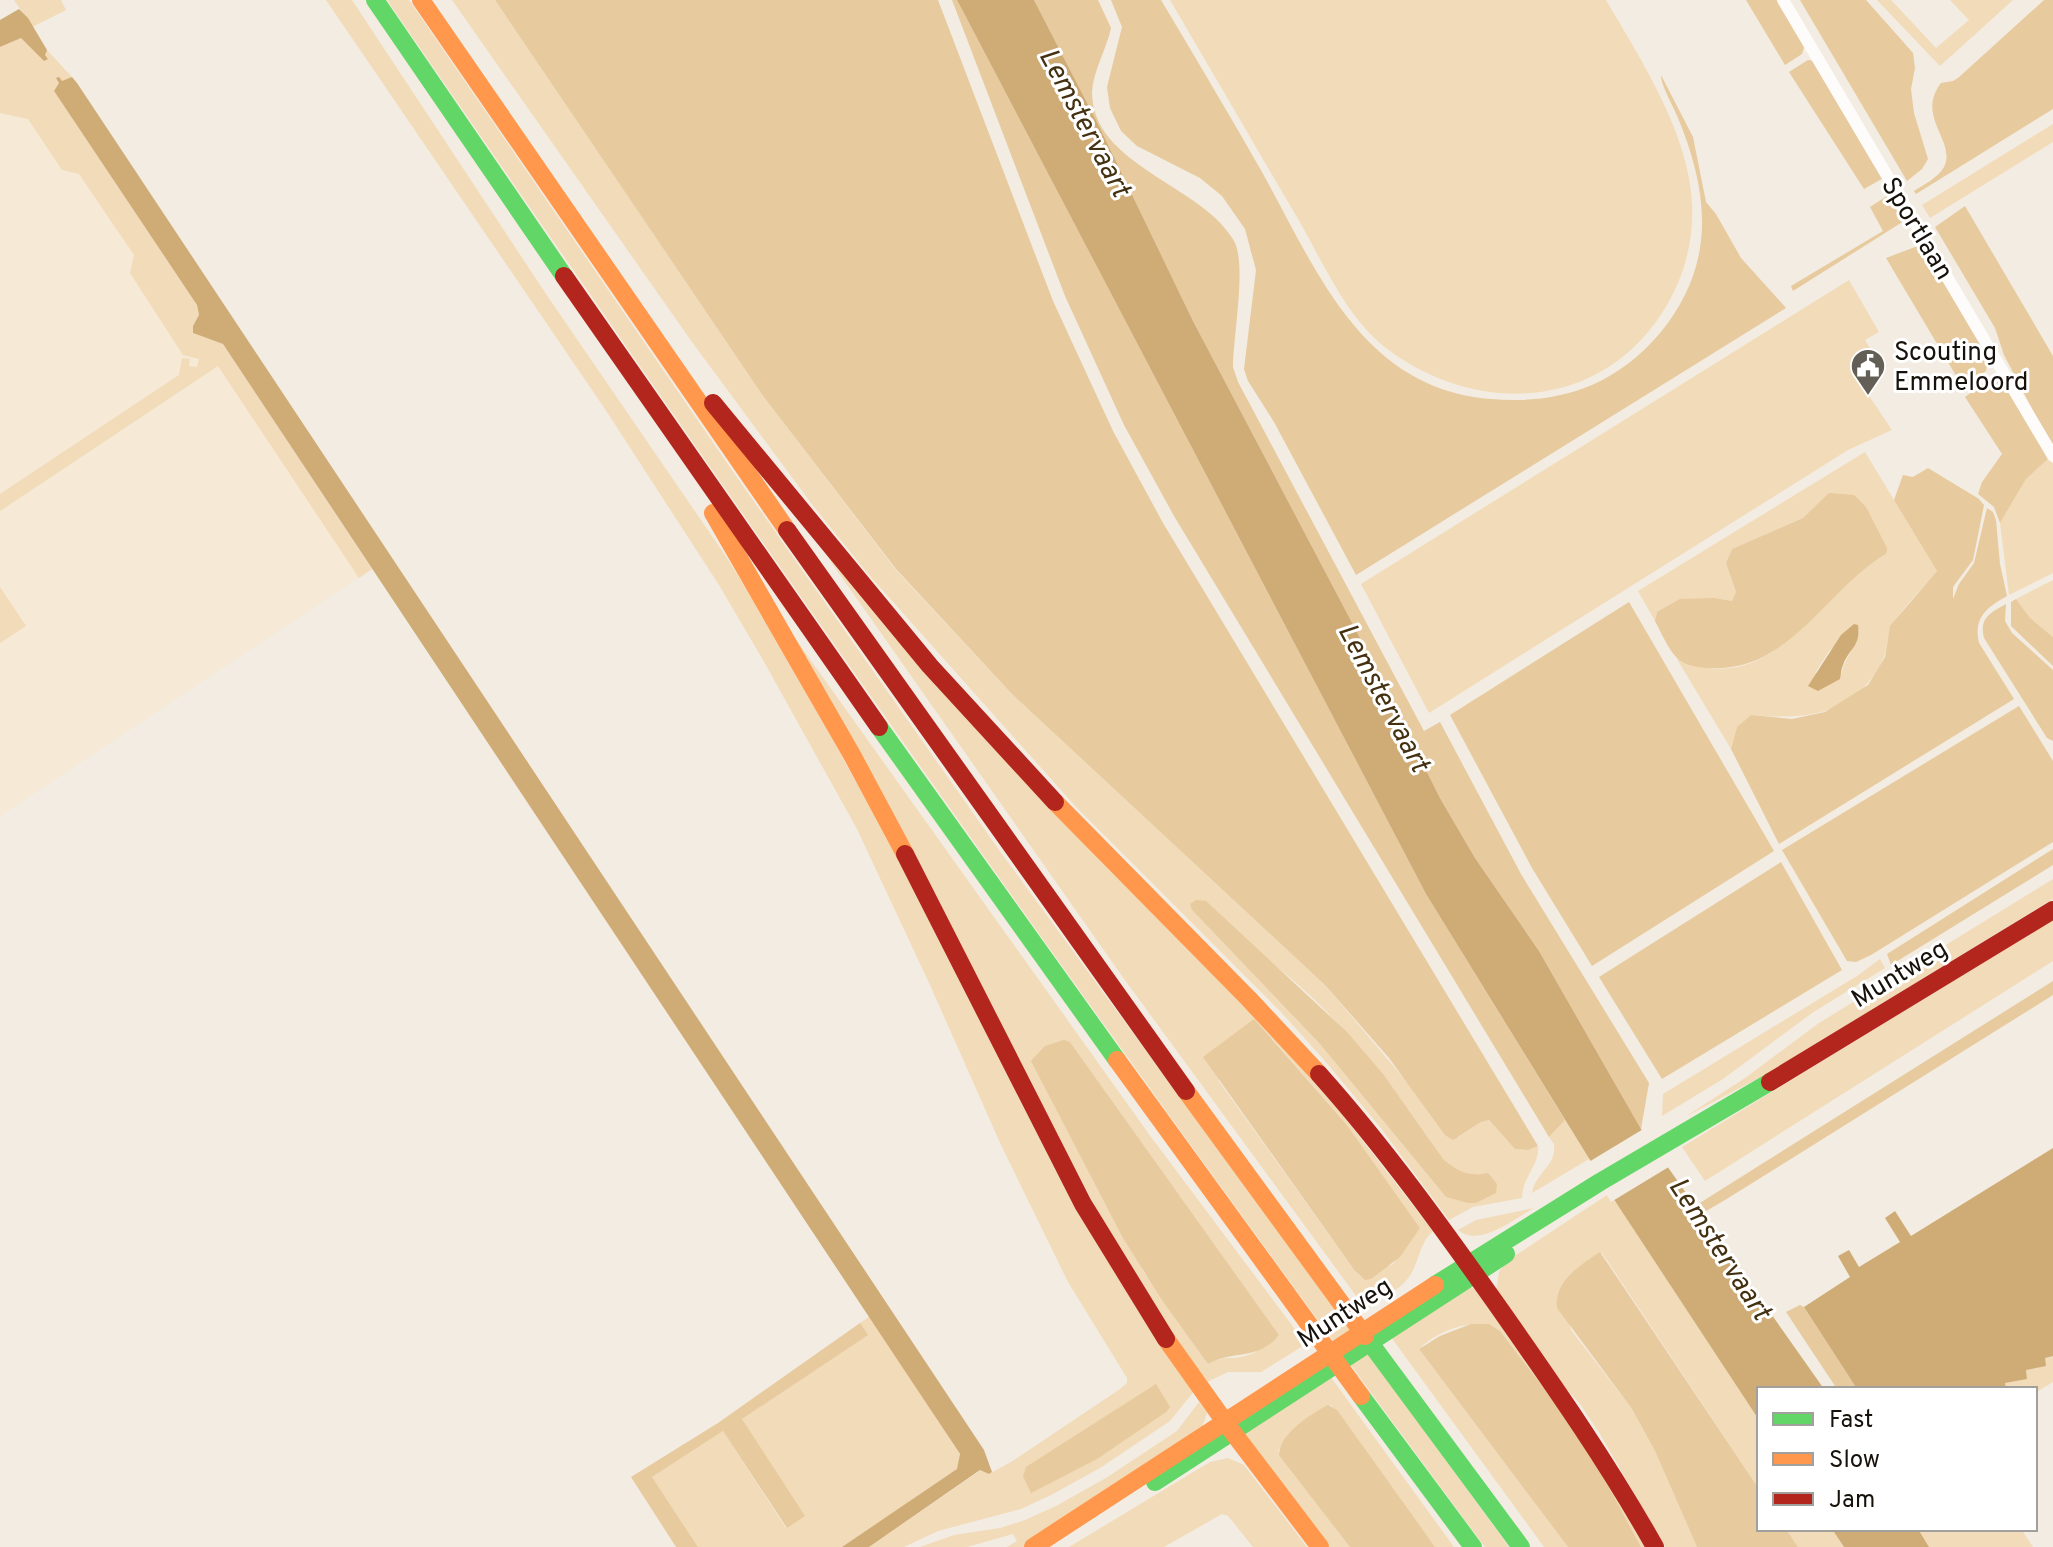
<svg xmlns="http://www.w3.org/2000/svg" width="2053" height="1547" font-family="Overpass,sans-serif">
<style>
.built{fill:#f6e9d6}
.green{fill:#f2dbb8;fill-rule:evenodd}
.forest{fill:#e7ca9d}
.water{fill:#cfac76}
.pier{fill:#f3ece2}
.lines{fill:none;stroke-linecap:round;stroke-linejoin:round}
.street{stroke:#fdfcfb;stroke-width:12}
.fast{stroke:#63d668;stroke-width:18}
.slow{stroke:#ff974d;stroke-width:18}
.jam{stroke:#b3261e;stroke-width:18}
.labels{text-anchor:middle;stroke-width:6;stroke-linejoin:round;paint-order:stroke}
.street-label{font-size:26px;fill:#16110a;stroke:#fff}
.poi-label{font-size:26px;fill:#16110a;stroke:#fff;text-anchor:start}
.water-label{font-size:28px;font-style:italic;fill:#443111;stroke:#fff}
</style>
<rect width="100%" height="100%" fill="#f3ece2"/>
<polygon class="built" points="0,38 359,577 0,816"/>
<g class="green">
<polygon points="14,0 61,0 66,10 32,27"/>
<polygon points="326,0 352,0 548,297 727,558 768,624 1195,1390 1170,1421 1100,1468 1051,1495 1021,1509 938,1531 904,1547 869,1547 981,1470 989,1474 1011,1462 1120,1389 1127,1383 1127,1378 1068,1282 1001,1145 930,985 857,829 763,660 719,585 607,412"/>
<path d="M387 0H409L736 476 999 850 1509 1547H1485C1108 1039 745 521 387 0Z"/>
<path d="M452 0H495L763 396 896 570 1012 694 1325 985 1411 1087 1458 1137 1481 1122 1489 1120 1515 1149 1528 1150 1538 1146C1540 1165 1522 1177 1522 1198L1473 1207 1449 1220 1380 1127 1325 1061 1281 1012 1077 808 869 575 814 507 692 342ZM1190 904C1227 932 1269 958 1303 989 1359 1040 1402 1099 1444 1160 1457 1171 1467 1178 1485 1173L1446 1197 1320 1044 1192 910Z"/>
<path d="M1170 0H1606C1641 60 1689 133 1692 204 1694 243 1683 281 1662 313 1599 411 1475 416 1386 348 1346 317 1323 262 1298 219 1255 146 1213 73 1170 0Z"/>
<polygon points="1877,0 1891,0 1936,48 1969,20 1950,0 2013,0 1940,66"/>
<polygon points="21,38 42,58 47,50 72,77 59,83 54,91 197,305 199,316 193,326 193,333 223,344 372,569 359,578 218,366 0,511 0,494 179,375 182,358 190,359 189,366 197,367 199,359 183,355 130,273 134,255 79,174 62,170 28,119 0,113 0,47"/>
<polygon points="2053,124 2053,142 1930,218 1922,205"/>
<polygon points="1849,280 1879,332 1865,340 1877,360 1855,375 1892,430 1848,450 1429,713 1361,584"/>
<path d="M1865 452 1937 571C1923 588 1905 605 1893 624 1886 634 1888 648 1883 659 1856 716 1806 720 1751 715L1737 727 1731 749 1677 659C1773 701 1817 595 1886 554L1814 508 1803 518 1732 549 1726 563 1736 592 1732 601 1715 598 1657 612 1655 621 1638 591ZM1859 630C1858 647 1844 657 1842 673H1815L1830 650Z"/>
<polygon points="2049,458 2053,464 2053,573 2009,595 2000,523 2026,479"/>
<path d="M791 505 1271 1023 1433 1231C1420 1243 1420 1257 1412 1272 1404 1289 1380 1299 1365 1308L1122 976ZM1272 1039 1347 1125 1420 1228 1393 1264 1361 1277 1355 1271 1218 1080Z"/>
<polygon points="2053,580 2053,637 2030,618 2016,599"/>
<polygon points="0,587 26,626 0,643"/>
<path d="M777 613 1151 1137 1306 1344 1261 1372H1228L1207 1382 1132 1275ZM1070 1042 1279 1335C1269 1342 1258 1353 1245 1356 1230 1360 1225 1355 1208 1364L1142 1269Z"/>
<polygon points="2053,879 2053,899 1768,1073 1685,1117 1745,1078 1819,1023"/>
<polygon points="2053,920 2053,961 1705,1181 1682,1147"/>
<polygon points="1880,959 1885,968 1812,1013 1723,1079 1662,1116 1663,1094 1857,976"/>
<path d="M1565 1120 1589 1159 1532 1193C1535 1173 1557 1166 1554 1144L1549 1137Z"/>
<path d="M1610 1193 1759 1420V1489L1602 1253C1586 1259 1572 1271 1562 1285L1571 1330 1632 1409 1655 1451 1697 1547H1665L1600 1434 1580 1404 1550 1371 1496 1291 1499 1272 1507 1261Z"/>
<path d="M1534 1208C1514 1219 1479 1248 1458 1230L1476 1220Z"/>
<path d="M1466 1286 1481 1291 1592 1447 1650 1547H1641L1595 1461 1572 1425 1500 1331C1479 1314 1436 1331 1419 1349L1568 1547H1544L1391 1337Z"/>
<polygon points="870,1316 960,1455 958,1469 842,1547 698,1547 652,1477 723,1431 786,1528 804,1516 742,1419 867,1335 860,1323"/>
<polygon points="2053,1356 2053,1382 2035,1393 2035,1389 2006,1389 2004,1383 2027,1379 2026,1370 2045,1358"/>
<polygon points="1330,1376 1454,1547 1435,1547 1331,1405 1288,1436 1278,1451 1350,1547 1329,1547 1245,1436 1247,1430"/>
<polygon points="1199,1402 1207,1413 1202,1427 1024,1547 1007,1547 1017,1541 1013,1534 967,1547 920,1547 954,1535 1000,1528 1025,1520 1056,1506 1106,1478 1177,1431"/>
<polygon points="1228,1458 1244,1465 1307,1547 1253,1547 1228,1516 1222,1514 1164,1547 1069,1547 1210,1462"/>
<polygon points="1786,1529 1832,1529 1844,1547 1798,1547"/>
<polygon points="1918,1529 2021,1529 2033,1547 1929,1547"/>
</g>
<g class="forest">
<polygon points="495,0 938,0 1053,301 1113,431 1163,523 1538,1146 1528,1150 1515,1149 1489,1120 1481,1122 1453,1140 1445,1135 1389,1058 1325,985 1012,694 896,569 763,396"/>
<polygon points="952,0 957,0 1426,894 1565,1120 1549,1137 1174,516 1124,425 1065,296"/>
<path d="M1034 0H1098L1111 28C1107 48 1093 71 1092 92 1092 166 1203 185 1234 241 1247 264 1233 337 1233 367L1238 382 1424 731 1440 722 1521 874 1649 1083 1641 1129 1539 951 1475 858 1440 798 1358 634 1193 321 1098 124Z"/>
<path d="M1111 0H1161C1195 57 1229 114 1262 172 1317 271 1362 389 1491 399 1525 402 1559 399 1592 385 1645 362 1691 307 1700 248 1707 204 1695 159 1678 118 1673 105 1661 86 1661 75L1693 137 1706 202 1716 214 1741 258 1786 308 1356 575 1274 422 1248 381 1244 369 1256 270 1245 229 1222 196 1200 178 1137 146 1121 131 1110 108 1107 87 1122 27Z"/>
<polygon points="1746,0 1778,0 1805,44 1802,54 1785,65"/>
<polygon points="1800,0 1866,0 1913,53 1915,68 1911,89 1914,113 1928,159 1922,169 1907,181"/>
<path d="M2044 0H2053V109L1916 194 1914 191C1923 185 1938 178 1944 167 1957 141 1915 117 1941 83L1953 81 1958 78Z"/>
<polygon points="1808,60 1815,61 1887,176 1864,189 1789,72"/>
<polygon points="1887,196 1904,221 1793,291 1791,286 1883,231 1870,207"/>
<polygon points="1965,206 2053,356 2053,449 2004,355 1995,328 1935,227"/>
<polygon points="1923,244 1989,356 1986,371 1971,381 1961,384 1886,258"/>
<polygon points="2000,377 2049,458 2026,479 2000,523 1994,507 1978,494 1982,482 2002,454 1965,397 1987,381"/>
<path d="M1928 468 1979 499 1984 505 1973 560 1953 587V599L1959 584 1974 563 1987 508 1993 512 1996 520 2000 564 2007 596C1987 607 1973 618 1979 643L2014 699 1779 844 1731 749 1737 727 1751 715 1792 719 1825 712 1868 685 1885 657 1890 626 1937 571 1894 500 1903 475 1913 477Z"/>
<path d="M1829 493 1854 495 1866 507 1887 548 1886 554C1826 589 1790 672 1711 668 1701 668 1685 666 1677 658 1668 649 1661 632 1655 621L1657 612 1680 599 1715 598 1732 601 1736 592 1726 563 1732 549 1803 518Z"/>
<polygon points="2016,599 2030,618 2053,637 2053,666 2011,626 2011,602"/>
<polygon points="1629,602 1774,851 1592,966 1532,868 1450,715"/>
<path d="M2006 604 2005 621 2012 633 2053 670V741L2047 738 1984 638C1979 618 1990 613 2006 604Z"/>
<polygon points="2019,706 2053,761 2053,842 1871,955 1856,962 1847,961 1782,850"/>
<polygon points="2053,849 2053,865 1891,965 1887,954"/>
<polygon points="1781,862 1842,970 1662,1079 1599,977"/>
<path d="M1196 900 1206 901 1347 1032 1383 1074 1444 1160C1459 1172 1469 1177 1488 1173L1497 1184 1496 1193 1476 1203H1468L1446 1197 1320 1044 1192 910 1190 904Z"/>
<polygon points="2053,981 2053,995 1725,1200 1701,1214 1695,1206"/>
<polygon points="1254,1019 1347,1125 1420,1228 1400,1257 1371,1279 1365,1280 1355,1271 1203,1057"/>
<path d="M1064 1040 1070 1042 1279 1335C1258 1361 1232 1350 1208 1364L1162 1300 1123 1238 1031 1061 1045 1046Z"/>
<path d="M1600 1252 1759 1489V1529H1786L1798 1547H1697L1655 1451 1632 1409 1557 1308C1554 1281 1580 1265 1600 1252Z"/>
<polygon points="1800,1305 1804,1307 1857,1389 1837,1389 1786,1312"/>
<polygon points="860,1323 868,1335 742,1419 805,1516 787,1528 723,1431 652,1477 698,1547 676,1547 631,1477 718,1423"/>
<polygon points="1471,1324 1489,1324 1500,1331 1572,1425 1595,1461 1641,1547 1568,1547 1419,1349 1440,1336"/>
<polygon points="1156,1384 1170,1407 1166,1412 1097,1459 1031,1493 1023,1476 1026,1467"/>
<path d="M1328 1405 1337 1410 1435 1547H1350L1279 1455C1279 1434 1311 1414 1328 1405Z"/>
</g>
<g class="water">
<polygon points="957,0 1034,0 1098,124 1193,321 1358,634 1440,798 1475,858 1539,951 1641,1129 1824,1389 1759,1389 1759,1420 1617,1204 1426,894"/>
<polygon points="19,9 28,18 47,50 45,55 48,59 44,61 21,38 0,47 0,20"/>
<polygon points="59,77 62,81 72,77 77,83 984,1450 992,1472 989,1474 980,1470 869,1547 842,1547 957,1469 960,1454 223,344 193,333 193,326 199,315 197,305 54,91 59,83 56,78"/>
<path d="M1854 624 1858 625C1861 647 1849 648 1843 665 1841 669 1841 674 1840 679L1818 691 1808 686 1841 635Z"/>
<polygon points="2053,1148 2053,1356 2045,1358 2046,1366 2026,1370 2027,1379 2005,1383 2006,1389 1857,1389 1804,1307 1850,1277 1838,1256 1849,1250 1859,1267 1900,1242 1885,1218 1895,1211 1911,1236"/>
<polygon points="1832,1529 1918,1529 1929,1547 1844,1547"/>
</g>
<polygon class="pier" points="1645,1128 1672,1165 1611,1202 1587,1163"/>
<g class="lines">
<polyline class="street" points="1783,0 2053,456"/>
<g class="fast">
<polyline points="375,0 564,276"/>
<polyline points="879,727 1117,1060"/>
<polyline points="1435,1285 1600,1182 1770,1082"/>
<polyline points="1365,1336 1521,1547"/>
<polyline points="1361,1396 1473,1547"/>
<polyline points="1155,1482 1506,1254"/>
</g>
<g class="slow">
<polyline points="421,0 787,530"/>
<polyline points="713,513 852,755 905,854"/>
<polyline points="1055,802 1249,999 1319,1074"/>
<polyline points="1117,1060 1361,1396"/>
<polyline points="1186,1091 1365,1336"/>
<polyline points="1166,1339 1225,1422 1320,1547"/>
<polyline points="1033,1547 1435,1285"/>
</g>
<g class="jam">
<polyline points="564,276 879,727"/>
<polyline points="713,403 930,666 1055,802"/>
<polyline points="787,530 1186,1091"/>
<polyline points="905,854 1083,1204 1166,1339"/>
<path d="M1319 1074C1386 1149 1444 1230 1502 1312 1556 1389 1609 1465 1655 1547"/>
<polyline points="1770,1082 2053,910"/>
</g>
</g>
<defs>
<symbol id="civic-pin" viewBox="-11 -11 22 30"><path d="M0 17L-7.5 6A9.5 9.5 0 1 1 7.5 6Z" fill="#635e56" stroke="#fff"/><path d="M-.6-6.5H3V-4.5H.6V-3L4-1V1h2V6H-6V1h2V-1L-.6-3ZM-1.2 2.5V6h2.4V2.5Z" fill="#fff"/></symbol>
</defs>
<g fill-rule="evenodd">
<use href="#civic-pin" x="1848" y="346" width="40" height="54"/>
</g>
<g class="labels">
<g class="street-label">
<text transform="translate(1918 228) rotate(59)" y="9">Sportlaan</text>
<text transform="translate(1899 973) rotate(-31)" y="9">Muntweg</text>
<text transform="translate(1344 1312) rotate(-33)" y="9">Muntweg</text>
</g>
<g class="poi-label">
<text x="1894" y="360">Scouting<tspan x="1894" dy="30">Emmeloord</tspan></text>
</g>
<g class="water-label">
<text transform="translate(1086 122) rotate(62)" y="10">Lemstervaart</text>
<text transform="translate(1385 697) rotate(62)" y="10">Lemstervaart</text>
<text transform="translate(1721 1248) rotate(57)" y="10">Lemstervaart</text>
</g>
</g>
<rect x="1757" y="1387" width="280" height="144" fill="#ffffff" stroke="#a2a09d" stroke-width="2"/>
<rect x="1773" y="1413" width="40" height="12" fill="#63d668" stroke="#a2a09d" stroke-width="2"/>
<text x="1829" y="1427" font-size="24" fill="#16110a">Fast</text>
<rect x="1773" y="1453" width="40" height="12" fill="#ff974d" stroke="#a2a09d" stroke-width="2"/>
<text x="1829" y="1467" font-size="24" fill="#16110a">Slow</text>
<rect x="1773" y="1493" width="40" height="12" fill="#b3261e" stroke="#a2a09d" stroke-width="2"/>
<text x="1829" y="1507" font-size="24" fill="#16110a">Jam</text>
</svg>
